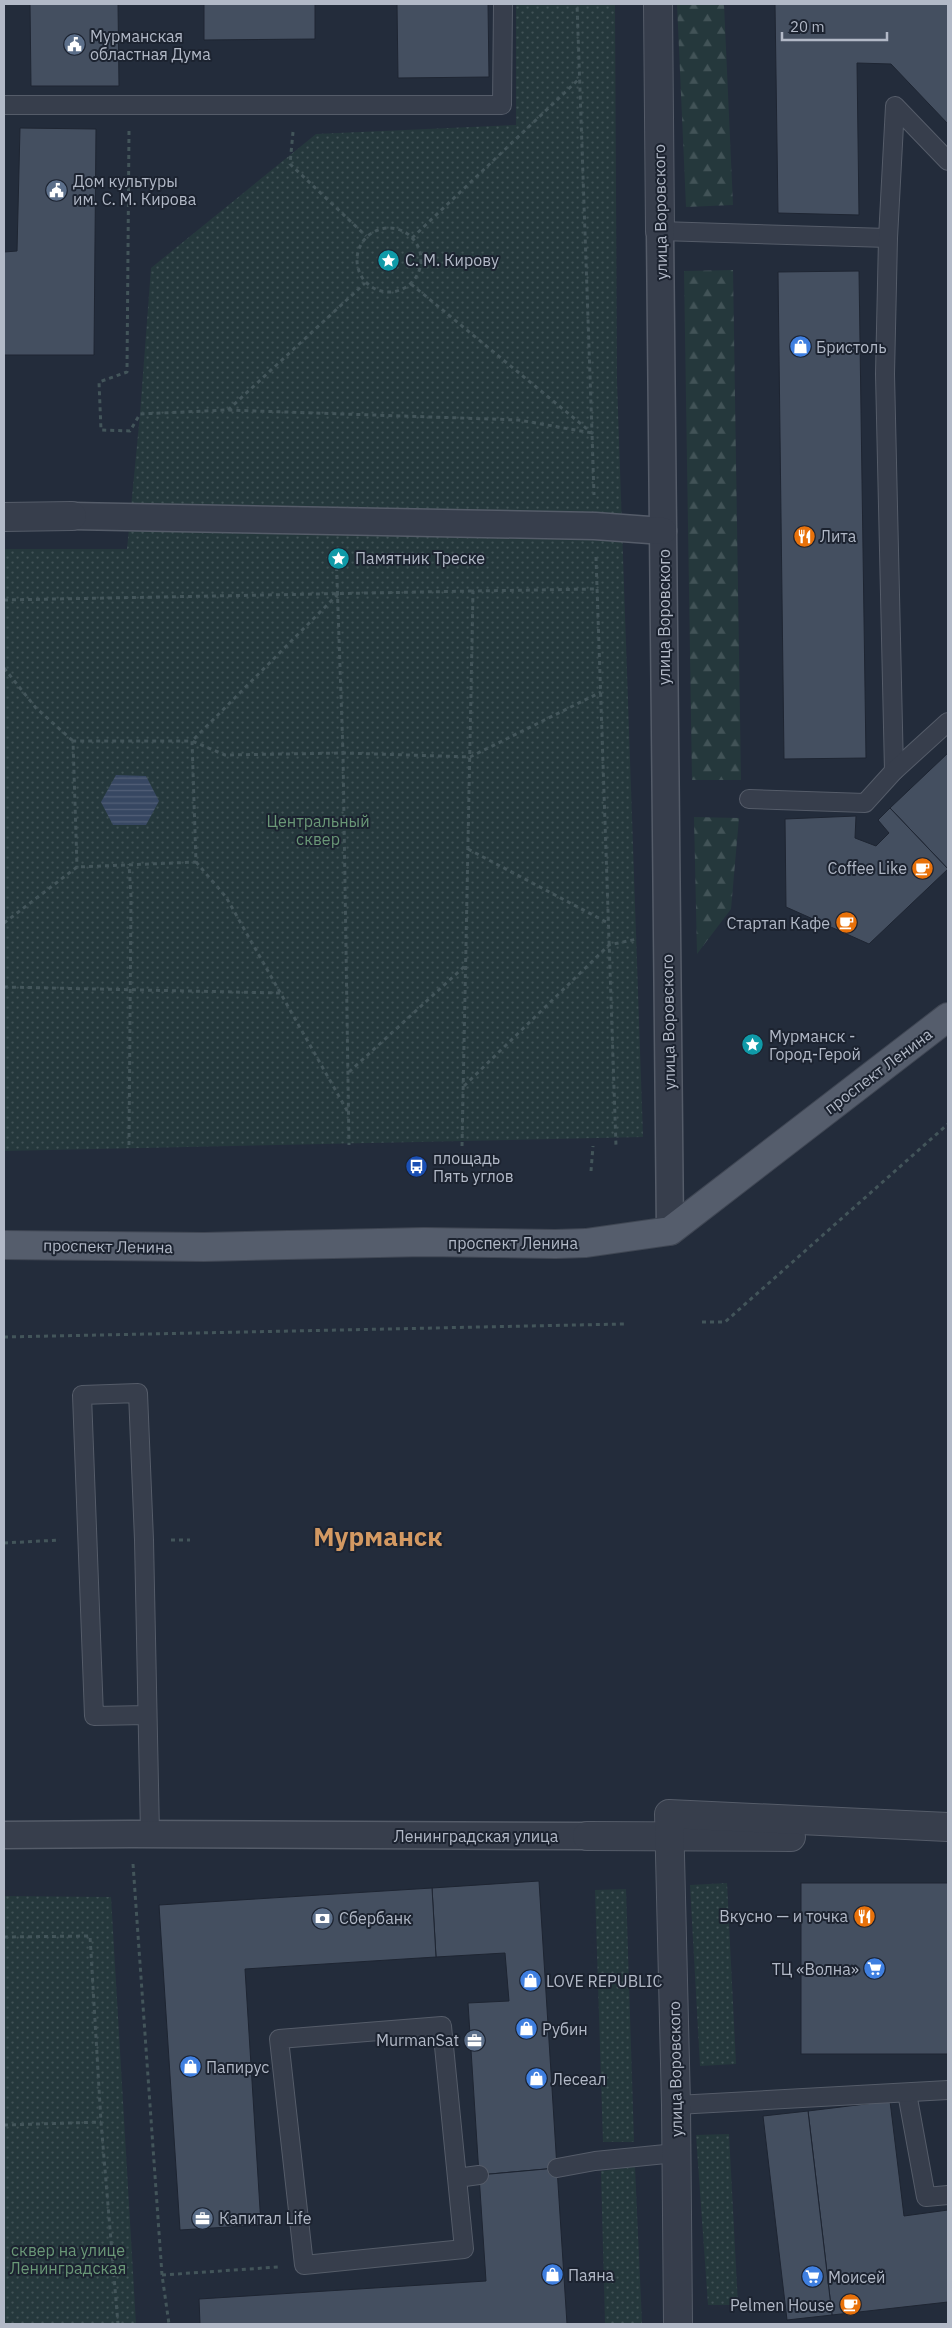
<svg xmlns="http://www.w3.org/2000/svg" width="952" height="2328" font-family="'IBM Plex Sans',sans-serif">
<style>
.grass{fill:url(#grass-dots)}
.forest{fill:url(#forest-firs)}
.water{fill:url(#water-rules)}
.building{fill:#444f60;stroke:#1e2532}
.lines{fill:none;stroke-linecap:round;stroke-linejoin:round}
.service-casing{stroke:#555c69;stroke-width:20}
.pedestrian-casing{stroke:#555c69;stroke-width:29}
.minor-casing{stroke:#555c69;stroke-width:30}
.primary-casing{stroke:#404754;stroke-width:30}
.path{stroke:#43555a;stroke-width:3;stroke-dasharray:4 4;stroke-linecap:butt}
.service{stroke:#373e4c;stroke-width:18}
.pedestrian{stroke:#373e4c;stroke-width:26}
.minor{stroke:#373e4c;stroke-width:28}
.primary{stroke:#555d6c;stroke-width:28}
.labels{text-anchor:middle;stroke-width:4;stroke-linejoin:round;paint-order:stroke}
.poi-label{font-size:16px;fill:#b2b9c7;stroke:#1c2330;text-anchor:start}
.street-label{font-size:16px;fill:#b2b9c7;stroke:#1c2330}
.park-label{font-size:16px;fill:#6a9877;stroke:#1c2330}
.town-label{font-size:26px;font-weight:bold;fill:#d39962;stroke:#1c2330}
</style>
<defs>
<pattern id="grass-dots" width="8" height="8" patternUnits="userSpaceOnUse" patternTransform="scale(1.25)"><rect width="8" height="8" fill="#25383c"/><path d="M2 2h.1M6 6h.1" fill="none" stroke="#425357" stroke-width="1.8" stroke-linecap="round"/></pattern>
<pattern id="forest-firs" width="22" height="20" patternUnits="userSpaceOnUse" patternTransform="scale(1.25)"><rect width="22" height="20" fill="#25383c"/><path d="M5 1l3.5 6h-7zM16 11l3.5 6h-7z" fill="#425357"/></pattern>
<pattern id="water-rules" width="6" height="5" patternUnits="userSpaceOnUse" patternTransform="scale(1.25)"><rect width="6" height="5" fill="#374762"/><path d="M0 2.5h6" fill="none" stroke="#525f77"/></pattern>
</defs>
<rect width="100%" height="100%" fill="#232c3b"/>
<g class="grass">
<polygon points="516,4 615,4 617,382 643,1137 4,1151 4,549 127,549 140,414 151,268 316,134 516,125"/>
<polygon points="727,1883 736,2064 700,2066 690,1885"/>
<polygon points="626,1889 634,2142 603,2142 595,1890"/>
<polygon points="4,1896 111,1897 136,2324 4,2324"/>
<polygon points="729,2134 738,2305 708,2305 696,2135"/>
<polygon points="635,2167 642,2323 605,2324 601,2171"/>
</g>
<g class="forest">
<polygon points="677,4 724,4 733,205 686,207"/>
<polygon points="733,270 741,780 692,780 684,271"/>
<polygon points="694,817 739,818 731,909 697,954"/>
</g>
<polygon class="water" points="116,775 146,776 159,801 146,825 113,825 101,802"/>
<g class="building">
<polygon points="30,4 118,4 119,86 31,86"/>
<polygon points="204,4 315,4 315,39 204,40"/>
<polygon points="397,4 488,4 489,77 398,78"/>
<polygon points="775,4 948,4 948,124 891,64 857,63 859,215 778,213"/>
<polygon points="20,128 96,129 94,355 4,355 4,252 17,251"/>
<polygon points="859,271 866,758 784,759 778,272"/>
<polygon points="948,753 948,869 890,808"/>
<polygon points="890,808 948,869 869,944 786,907 785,819 856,816 855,838 876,846 889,833 878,820"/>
<polygon points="539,1881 557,2168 479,2175 468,2003 509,2001 505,1953 436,1957 432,1888"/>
<rect x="801" y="1883" width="147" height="171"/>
<polygon points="432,1888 436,1957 245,1969 261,2225 180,2230 159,1905"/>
<polygon points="890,2101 904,2216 948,2210 948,2302 832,2315 808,2111"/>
<polygon points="808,2111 832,2315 787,2320 763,2116"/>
<polygon points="557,2168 567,2324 200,2324 199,2299 486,2281 479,2175"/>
</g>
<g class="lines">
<defs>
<g id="service">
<polyline points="4,105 502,105 503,4"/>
<polyline points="660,231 888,238"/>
<polyline points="894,771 885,374 888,238 895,106 948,161"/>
<polyline points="749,799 865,803 894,771 948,722"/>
<polyline points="147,1715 94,1716 82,1395 138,1393 144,1540 150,1834"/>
<polyline points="907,2093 926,2197 948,2195"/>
<polyline points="676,2105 948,2090"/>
<polyline points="557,2168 595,2161 676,2153"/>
<polyline points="457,2178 442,2026 279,2039 304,2265 464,2249 457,2178 479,2175"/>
</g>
<g id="pedestrian">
<polyline points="660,231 670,1231"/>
<polyline points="72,516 595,526 663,531"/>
<polyline points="4,1835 131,1834 587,1836"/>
</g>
<g id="minor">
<polyline points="658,4 660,231"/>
<polyline points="4,517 72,516"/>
<polyline points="587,1836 791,1837"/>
<polyline points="678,2324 676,2105 669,1814 948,1827"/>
</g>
<polyline id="primary" points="4,1245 204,1247 424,1242 555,1244 586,1243 670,1231 948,1017"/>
</defs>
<use href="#service" class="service-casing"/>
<use href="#pedestrian" class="pedestrian-casing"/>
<use href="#minor" class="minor-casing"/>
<use href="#primary" class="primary-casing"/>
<g class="path">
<polyline points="129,131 127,372 99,382 101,430 130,431 140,414 227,410 519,420 592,433 594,495"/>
<polyline points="293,132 290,164 366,236"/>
<circle cx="389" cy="260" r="32"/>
<polyline points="412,238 580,78"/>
<polyline points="411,284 592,433 577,4"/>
<polyline points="228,410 365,283"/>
<polyline points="336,551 343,753 349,1145"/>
<polyline points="596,557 616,1146"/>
<polyline points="338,594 192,741 225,755 343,753 470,757 601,692"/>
<polyline points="4,600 473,591"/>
<polyline points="4,668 36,708 73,741"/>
<polyline points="468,849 608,923"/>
<polyline points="196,862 226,897 349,1114"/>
<polyline points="4,923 77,867 196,862 192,741 73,741 77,867"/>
<polyline points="4,987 280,993"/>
<polyline points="349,1072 466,965"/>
<polyline points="464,1086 609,945 637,939"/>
<polyline points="129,1145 131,897 129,864"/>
<polyline points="462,1146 473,591 597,589"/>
<polyline points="591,1171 593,1146"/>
<polyline points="702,1322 725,1322 948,1124"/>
<polyline points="4,1337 625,1324"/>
<polyline points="171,1540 190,1540"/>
<polyline points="4,1543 60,1540"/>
<polyline points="133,1864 162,2275 169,2324"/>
<polyline points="4,1937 90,1936 101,2122 118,2324"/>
<polyline points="4,2125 101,2122"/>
<polyline points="162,2275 278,2267"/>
</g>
<use href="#service" class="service"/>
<use href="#pedestrian" class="pedestrian"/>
<use href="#minor" class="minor"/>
<use href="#primary" class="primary"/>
</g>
<defs>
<symbol id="civic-disc" viewBox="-11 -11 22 22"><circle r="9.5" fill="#5c6f8a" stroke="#1c2330"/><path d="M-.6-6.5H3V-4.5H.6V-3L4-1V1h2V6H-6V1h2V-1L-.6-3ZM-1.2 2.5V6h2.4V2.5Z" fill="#fff"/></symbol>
<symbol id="sight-disc" viewBox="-11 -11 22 22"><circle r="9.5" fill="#0f9aa8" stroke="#1c2330"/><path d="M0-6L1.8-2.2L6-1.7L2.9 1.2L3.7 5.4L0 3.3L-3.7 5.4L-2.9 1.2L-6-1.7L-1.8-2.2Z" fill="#fff"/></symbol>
<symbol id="shop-disc" viewBox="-11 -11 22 22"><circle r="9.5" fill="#3f7fe0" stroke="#1c2330"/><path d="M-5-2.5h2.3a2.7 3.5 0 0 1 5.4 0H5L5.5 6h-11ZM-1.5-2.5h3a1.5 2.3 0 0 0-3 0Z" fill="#fff"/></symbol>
<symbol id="restaurant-disc" viewBox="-11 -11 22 22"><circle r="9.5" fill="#e8710a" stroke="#1c2330"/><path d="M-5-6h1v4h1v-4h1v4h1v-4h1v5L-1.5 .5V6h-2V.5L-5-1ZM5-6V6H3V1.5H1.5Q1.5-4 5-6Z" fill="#fff"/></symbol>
<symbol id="cafe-disc" viewBox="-11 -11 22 22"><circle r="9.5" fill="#e8710a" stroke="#1c2330"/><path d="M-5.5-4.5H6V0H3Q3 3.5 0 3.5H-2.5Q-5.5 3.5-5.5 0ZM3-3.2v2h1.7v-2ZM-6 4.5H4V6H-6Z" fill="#fff"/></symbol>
<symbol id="bus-disc" viewBox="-11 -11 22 22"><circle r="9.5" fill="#1a4fb4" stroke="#1c2330"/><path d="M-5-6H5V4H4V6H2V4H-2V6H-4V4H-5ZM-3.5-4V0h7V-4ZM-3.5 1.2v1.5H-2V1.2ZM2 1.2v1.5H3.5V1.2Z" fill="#fff"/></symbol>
<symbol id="bank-disc" viewBox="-11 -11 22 22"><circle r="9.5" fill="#5c6f8a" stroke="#1c2330"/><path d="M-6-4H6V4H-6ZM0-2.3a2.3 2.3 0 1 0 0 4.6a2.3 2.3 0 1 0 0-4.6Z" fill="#fff"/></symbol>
<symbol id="supermarket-disc" viewBox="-11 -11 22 22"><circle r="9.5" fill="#3f7fe0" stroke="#1c2330"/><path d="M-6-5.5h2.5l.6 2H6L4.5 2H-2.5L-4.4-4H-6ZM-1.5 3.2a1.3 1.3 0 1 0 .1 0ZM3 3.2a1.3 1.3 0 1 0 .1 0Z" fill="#fff"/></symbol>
<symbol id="office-disc" viewBox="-11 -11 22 22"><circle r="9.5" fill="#5c6f8a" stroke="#1c2330"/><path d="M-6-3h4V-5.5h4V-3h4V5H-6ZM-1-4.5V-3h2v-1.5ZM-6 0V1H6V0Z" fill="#fff"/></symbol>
</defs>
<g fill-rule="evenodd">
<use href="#civic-disc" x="62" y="32" width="25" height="25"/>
<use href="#civic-disc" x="44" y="178" width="25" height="25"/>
<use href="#sight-disc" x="376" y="248" width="25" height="25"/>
<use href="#shop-disc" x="788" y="334" width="25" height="25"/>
<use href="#restaurant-disc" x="792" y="524" width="25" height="25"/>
<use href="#sight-disc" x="326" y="546" width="25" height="25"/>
<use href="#cafe-disc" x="910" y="856" width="25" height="25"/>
<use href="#cafe-disc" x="834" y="910" width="25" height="25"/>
<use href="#sight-disc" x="740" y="1032" width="25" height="25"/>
<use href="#bus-disc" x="404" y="1154" width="25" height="25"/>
<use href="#restaurant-disc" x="852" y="1904" width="25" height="25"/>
<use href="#bank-disc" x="310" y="1906" width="25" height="25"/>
<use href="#supermarket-disc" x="862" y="1956" width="25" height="25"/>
<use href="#shop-disc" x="518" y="1968" width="25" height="25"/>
<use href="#shop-disc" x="514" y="2016" width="25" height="25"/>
<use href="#office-disc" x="462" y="2028" width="25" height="25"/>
<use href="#shop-disc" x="178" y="2054" width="25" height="25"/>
<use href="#shop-disc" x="524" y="2066" width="25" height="25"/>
<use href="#office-disc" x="190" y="2206" width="25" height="25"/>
<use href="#shop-disc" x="540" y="2262" width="25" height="25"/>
<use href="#supermarket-disc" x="800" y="2264" width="25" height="25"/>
<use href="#cafe-disc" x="838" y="2292" width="25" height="25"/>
</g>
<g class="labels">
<g class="poi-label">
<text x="90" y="42">Мурманская<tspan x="90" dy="18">областная Дума</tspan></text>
<text x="73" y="187">Дом культуры<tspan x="73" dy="18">им. С. М. Кирова</tspan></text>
<text x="405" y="266">С. М. Кирову</text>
<text x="816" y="353">Бристоль</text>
<text x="820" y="542">Лита</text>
<text x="355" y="564">Памятник Треске</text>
<text x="907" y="874" text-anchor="end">Coffee Like</text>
<text x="830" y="929" text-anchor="end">Стартап Кафе</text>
<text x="769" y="1042">Мурманск -<tspan x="769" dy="18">Город-Герой</tspan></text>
<text x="433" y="1164">площадь<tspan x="433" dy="18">Пять углов</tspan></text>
<text x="848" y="1922" text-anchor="end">Вкусно — и точка</text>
<text x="339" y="1924">Сбербанк</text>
<text x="859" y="1975" text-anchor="end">ТЦ «Волна»</text>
<text x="546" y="1987">LOVE REPUBLIC</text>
<text x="542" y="2035">Рубин</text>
<text x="459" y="2046" text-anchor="end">MurmanSat</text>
<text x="206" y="2073">Папирус</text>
<text x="552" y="2085">Лесеал</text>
<text x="219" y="2224">Капитал Life</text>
<text x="568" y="2281">Паяна</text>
<text x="828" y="2283">Моисей</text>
<text x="834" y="2311" text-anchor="end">Pelmen House</text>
</g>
<g class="street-label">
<text transform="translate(660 212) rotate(-91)" y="6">улица Воровского</text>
<text transform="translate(664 617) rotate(-90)" y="6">улица Воровского</text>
<text transform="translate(668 1022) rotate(-91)" y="6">улица Воровского</text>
<text transform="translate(878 1071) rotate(-37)" y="6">проспект Ленина</text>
<text x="513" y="1249">проспект Ленина</text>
<text transform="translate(108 1246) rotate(1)" y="6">проспект Ленина</text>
<text x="476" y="1842">Ленинградская улица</text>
<text transform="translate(675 2069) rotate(-91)" y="6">улица Воровского</text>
</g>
<g class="park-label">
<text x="318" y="827">Центральный<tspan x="318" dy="18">сквер</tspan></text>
<text x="68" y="2256">сквер на улице<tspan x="68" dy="18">Ленинградская</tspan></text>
</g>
<g class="town-label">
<text x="378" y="1546">Мурманск</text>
</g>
</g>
<rect width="952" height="2328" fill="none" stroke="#b2b9c7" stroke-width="10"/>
<path d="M782 32v8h105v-8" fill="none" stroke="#b2b9c7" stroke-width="2.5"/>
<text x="790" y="32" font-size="15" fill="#b2b9c7" stroke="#1c2330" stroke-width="4" paint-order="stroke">20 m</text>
</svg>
